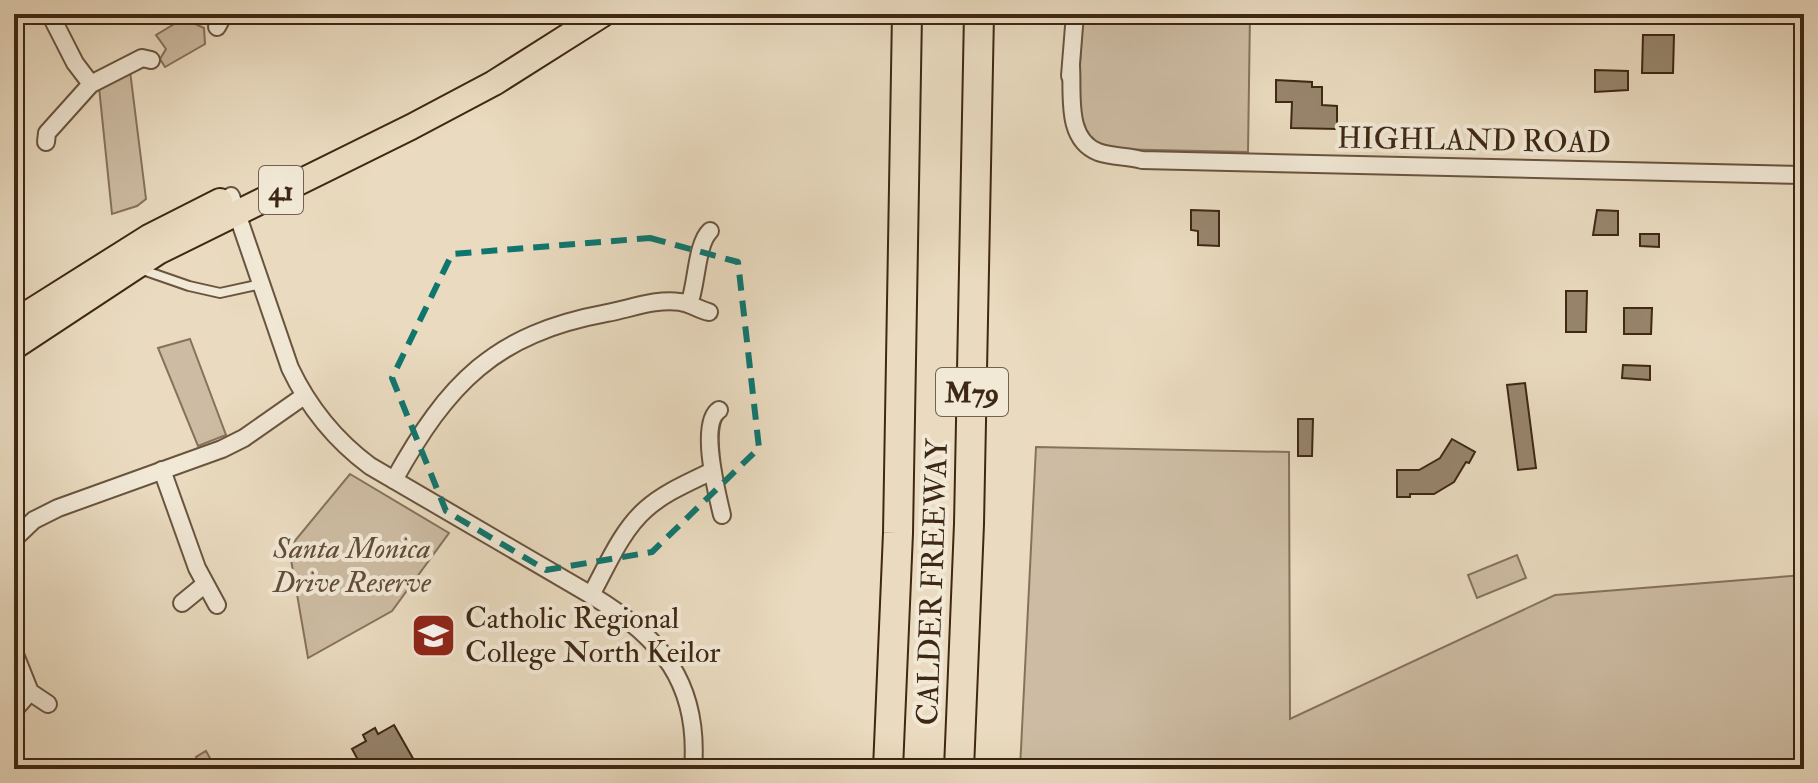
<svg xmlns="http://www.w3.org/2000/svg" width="1818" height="783" font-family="'IM FELL Double Pica',serif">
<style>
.green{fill:#cdbca3;stroke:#86725b;stroke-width:2}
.building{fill:#97856d;stroke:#3e2713;stroke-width:2}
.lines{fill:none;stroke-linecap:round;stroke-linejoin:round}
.service-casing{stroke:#69543e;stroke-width:12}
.minor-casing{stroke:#69543e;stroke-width:20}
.primary-casing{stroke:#3e2713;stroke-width:28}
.motorway-casing{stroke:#3e2713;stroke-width:32}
.service{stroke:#f1e8d6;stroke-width:8}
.minor{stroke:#f1e8d6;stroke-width:16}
.primary{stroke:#eadbc0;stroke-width:24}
.motorway{stroke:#eadbc0;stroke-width:28}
.marked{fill:none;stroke:#0f766e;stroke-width:6;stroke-dasharray:16 10;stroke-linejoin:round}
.labels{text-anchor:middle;stroke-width:8;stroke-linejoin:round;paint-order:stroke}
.shield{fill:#f1e8d6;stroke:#74614e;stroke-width:2}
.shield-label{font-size:28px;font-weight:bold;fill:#3e2713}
.street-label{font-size:30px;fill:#3e2713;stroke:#f1e8d6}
.park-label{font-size:30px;font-style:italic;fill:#624c37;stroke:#f1e8d6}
.poi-label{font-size:30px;fill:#3e2713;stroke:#f1e8d6;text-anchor:start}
</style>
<rect width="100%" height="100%" fill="#eadbc0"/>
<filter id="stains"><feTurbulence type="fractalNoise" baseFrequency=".0025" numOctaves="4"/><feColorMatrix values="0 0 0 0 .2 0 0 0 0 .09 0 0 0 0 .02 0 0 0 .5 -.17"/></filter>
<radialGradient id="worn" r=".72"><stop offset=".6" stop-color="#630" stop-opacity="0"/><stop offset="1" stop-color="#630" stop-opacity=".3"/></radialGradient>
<g class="green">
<polygon points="191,14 198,14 195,24 204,28 205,44 165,67 160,59 166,49 156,35"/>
<polygon points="1083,14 1250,14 1248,152 1108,149 1087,139 1077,114"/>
<polygon points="130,71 146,199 137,206 112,214 99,87"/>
<polygon points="190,339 226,435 198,446 158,348"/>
<polygon points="1036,447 1289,452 1290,719 1555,595 1804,575 1804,769 1020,769"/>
<polygon points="350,474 449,533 392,611 308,658 289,548"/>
<polygon points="1517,555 1526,578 1477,598 1468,575"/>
<polygon points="206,751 216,769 174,769 186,765 201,767 196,757"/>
</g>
<g class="building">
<polygon points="1643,35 1674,35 1673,73 1642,73"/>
<polygon points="1595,70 1628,71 1628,90 1595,92"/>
<polygon points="1276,80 1312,82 1312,87 1322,87 1322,105 1337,106 1337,129 1291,128 1292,102 1276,102"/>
<polygon points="1191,210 1219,211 1219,246 1198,245 1198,231 1191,230"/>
<polygon points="1597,210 1618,211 1618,235 1593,235"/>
<polygon points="1640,234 1659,234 1659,247 1640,246"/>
<polygon points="1566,291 1587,291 1586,332 1566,332"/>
<polygon points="1624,308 1652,308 1651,334 1624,334"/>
<polygon points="1623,365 1650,366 1650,380 1622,378"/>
<polygon points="1525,383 1536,468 1518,470 1507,385"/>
<polygon points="1298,419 1313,419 1312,456 1298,456"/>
<polygon points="1452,439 1475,452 1469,463 1466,462 1454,482 1434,494 1410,494 1410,497 1397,497 1397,470 1419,470 1440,458"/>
<polygon points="394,725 419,769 363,769 352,749 366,741 363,735 375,728 378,734"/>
</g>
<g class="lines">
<defs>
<polyline id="service" points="140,269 189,286 220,293 261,284"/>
<g id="minor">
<polyline points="50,14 75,63 91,84"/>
<polyline points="217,27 224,14"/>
<path d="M1071 66C1073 94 1065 139 1098 152 1112 157 1128 156 1142 160L1804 175"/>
<polyline points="1070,76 1075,14"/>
<polyline points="46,142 47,133 91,84 142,58 151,60"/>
<path d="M231 196 290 368C309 408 335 440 370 466L591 595C661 637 700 683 693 769"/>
<path d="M689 304C697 285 696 244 710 231"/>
<path d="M719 410C699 423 717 494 722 515"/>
<polyline points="162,470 197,568 217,605"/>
<path d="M394 480C448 383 494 334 607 313 629 309 658 298 680 302 690 303 699 310 709 312"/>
<polyline points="14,539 34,520 58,508 222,449 244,438 304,396"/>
<path d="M591 595C607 566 621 531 646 509 665 492 690 482 712 471"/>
<polyline points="182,603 204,585"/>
<polyline points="14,652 30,692 48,704"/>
<polyline points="16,708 30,692"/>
</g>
<g id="primary">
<polyline points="14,322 149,237 220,201"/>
<polyline points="14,347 158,252 411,127 494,83 603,14"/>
</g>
<g id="motorway">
<polyline points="888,769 898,533 907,14"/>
<polyline points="959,769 969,524 979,14"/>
</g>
</defs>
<use href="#service" class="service-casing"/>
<use href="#minor" class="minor-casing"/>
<use href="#primary" class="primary-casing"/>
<use href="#motorway" class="motorway-casing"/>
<use href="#service" class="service"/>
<use href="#minor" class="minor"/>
<use href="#primary" class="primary"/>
<use href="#motorway" class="motorway"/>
</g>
<path class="marked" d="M650 238 738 262 759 448 652 552 546 570 446 511 392 378 452 254Z"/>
<defs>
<symbol id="school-square" viewBox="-11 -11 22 22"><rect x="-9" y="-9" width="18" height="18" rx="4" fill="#8f2418" stroke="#f1e8d6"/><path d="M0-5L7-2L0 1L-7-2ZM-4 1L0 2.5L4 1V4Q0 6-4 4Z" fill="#fff"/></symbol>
</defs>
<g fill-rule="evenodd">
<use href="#school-square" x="408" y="610" width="51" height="51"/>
</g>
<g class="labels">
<g class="shield">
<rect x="259" y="166" width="44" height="48" rx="6"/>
<rect x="936" y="368" width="72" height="48" rx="6"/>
</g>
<g class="shield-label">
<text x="281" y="200">41</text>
<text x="972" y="402">M79</text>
</g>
<g class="street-label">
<text transform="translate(1474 140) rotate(1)" y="10">HIGHLAND ROAD</text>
<text transform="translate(932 582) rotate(-88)" y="10">CALDER FREEWAY</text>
</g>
<g class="park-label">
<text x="352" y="558">Santa Monica<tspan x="352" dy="34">Drive Reserve</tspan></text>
</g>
<g class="poi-label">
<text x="465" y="628">Catholic Regional<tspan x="465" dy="34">College North Keilor</tspan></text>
</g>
</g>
<rect width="1818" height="783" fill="none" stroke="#eadbc0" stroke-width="48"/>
<rect x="16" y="16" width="1786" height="751" fill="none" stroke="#3e2713" stroke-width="4"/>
<rect x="24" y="24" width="1770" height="735" fill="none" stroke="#3e2713" stroke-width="2"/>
<rect width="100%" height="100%" filter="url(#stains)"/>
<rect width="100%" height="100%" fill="url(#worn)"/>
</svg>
